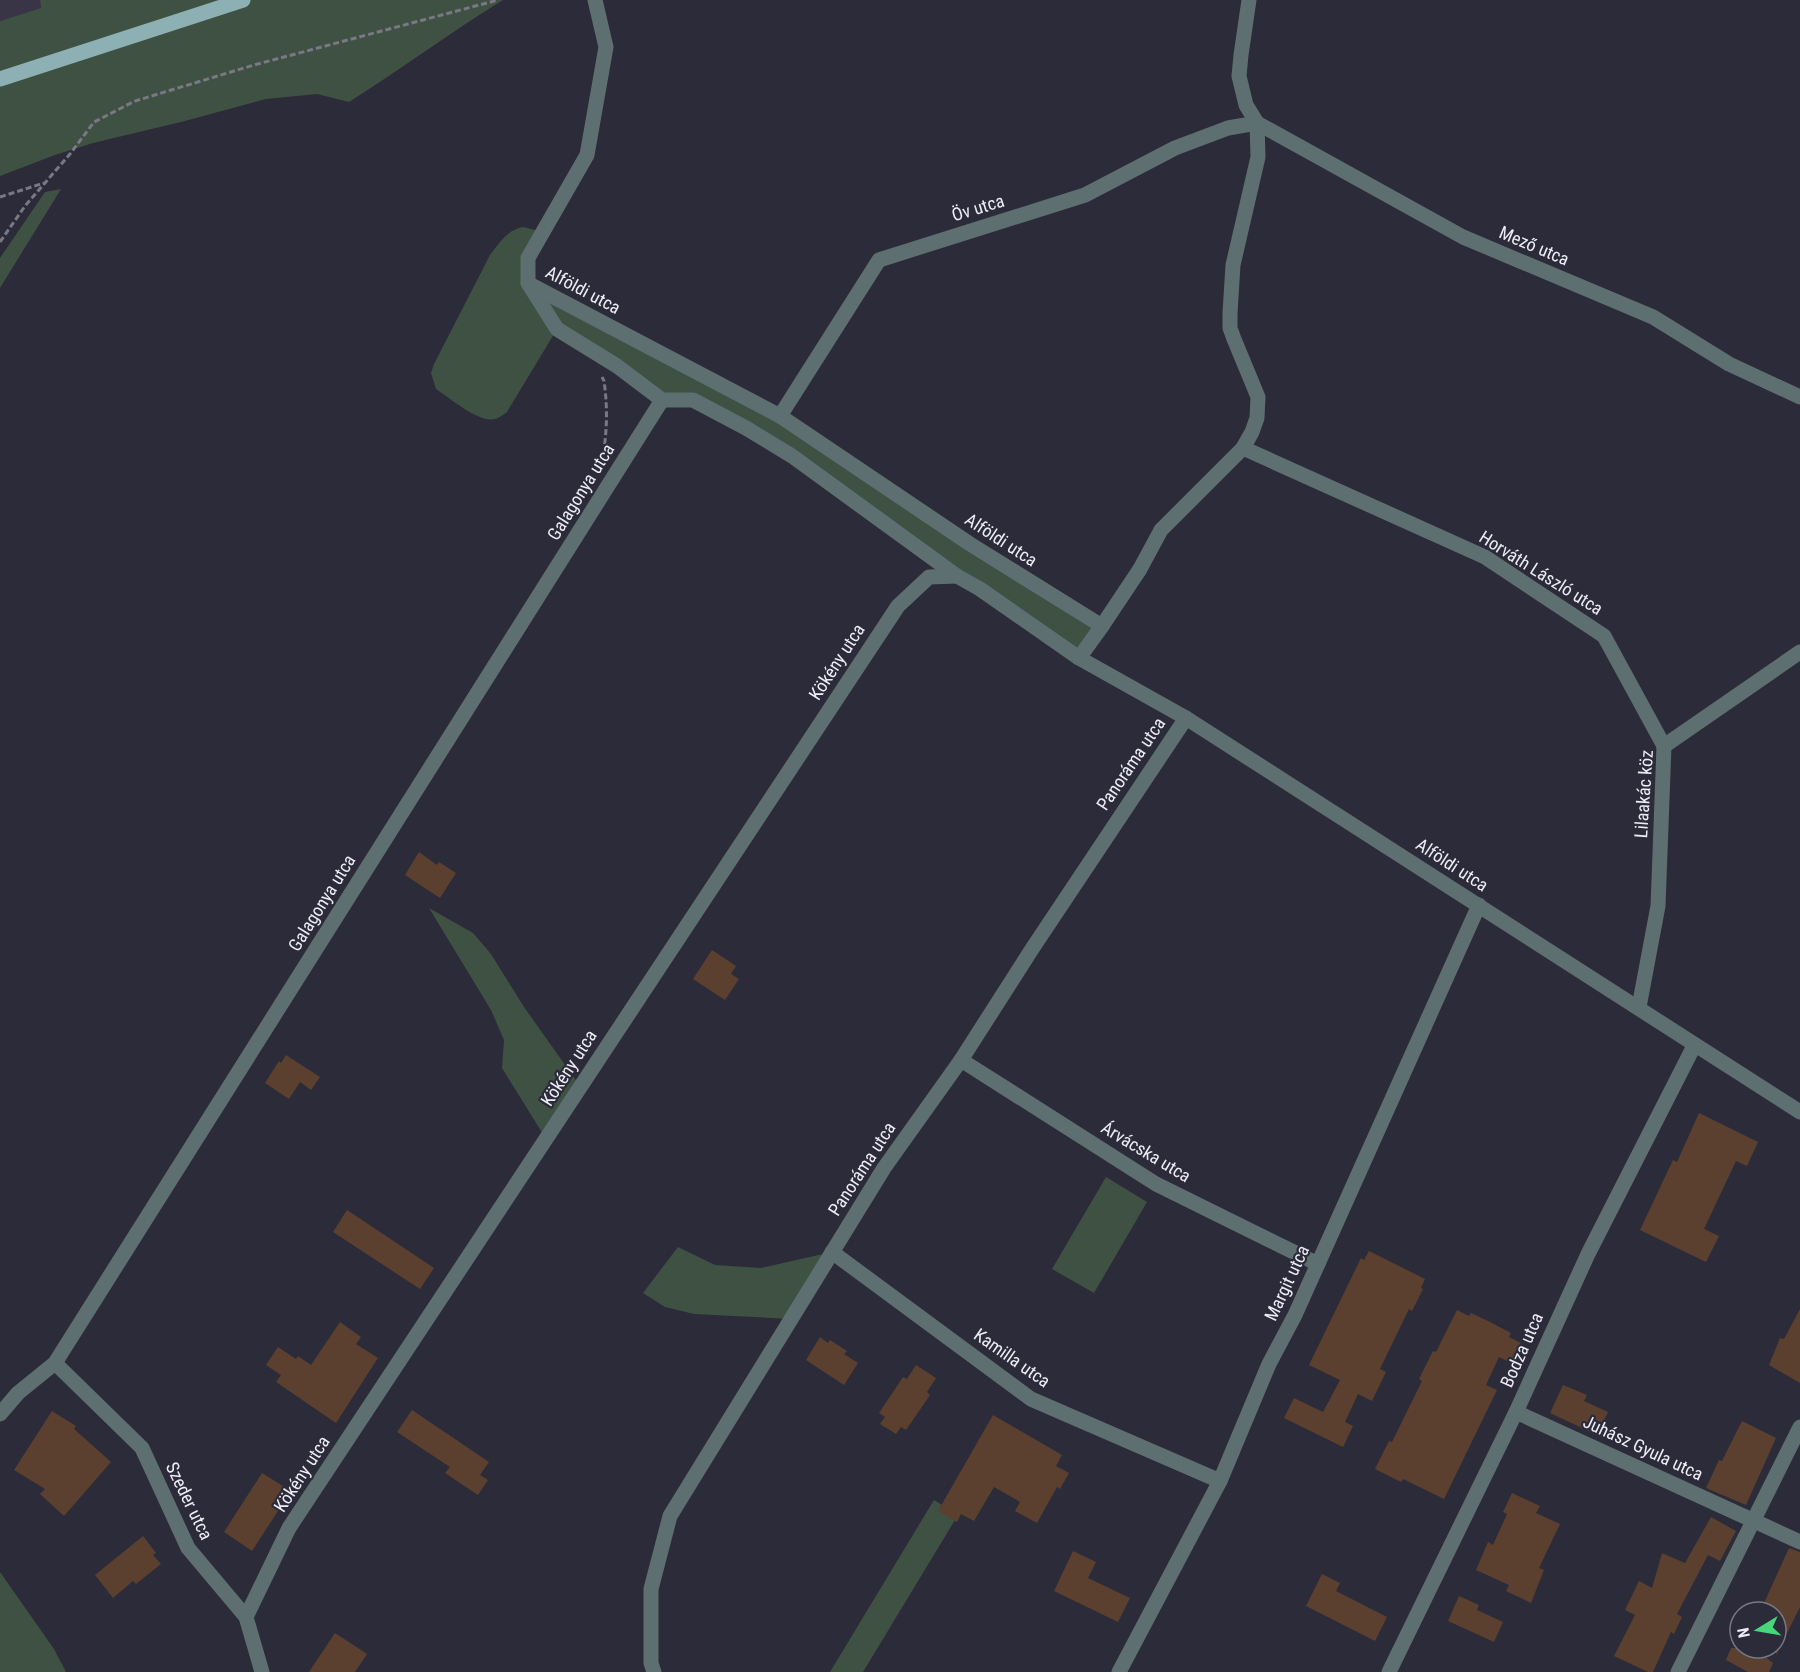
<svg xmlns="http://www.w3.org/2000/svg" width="1800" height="1672" font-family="'Roboto Condensed',sans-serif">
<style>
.industrial{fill:#3a3546}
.green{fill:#3f5143}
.building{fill:#5b402f}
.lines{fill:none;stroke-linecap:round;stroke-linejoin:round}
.path{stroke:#797885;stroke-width:3;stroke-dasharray:6 3;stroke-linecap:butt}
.minor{stroke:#5d6f70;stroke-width:15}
.primary{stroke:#8cb0b3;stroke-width:15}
.labels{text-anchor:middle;stroke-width:4.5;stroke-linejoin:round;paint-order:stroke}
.street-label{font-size:18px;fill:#edecf6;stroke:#2c2b39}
</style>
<rect width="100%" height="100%" fill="#2c2b39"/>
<polygon class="industrial" points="0,0 40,0 41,8 0,21"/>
<g class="green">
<path d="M40 0H503C451 32 401 69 349 102L317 94 266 99 181 122 93 143 55 155 0 176V21L41 8Z"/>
<polygon points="61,189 0,288 0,258 45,192"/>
<path d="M523 227 543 232 528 283 780 416 1102 626 1079 658 904 537 693 400H662L557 329 507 412C503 415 499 418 495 419 478 423 450 398 436 389L431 373 434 364 490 255C500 242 507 230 523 227Z"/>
<polygon points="429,908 473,933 491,954 524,1007 580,1086 546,1139 502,1068 504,1040 491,1010"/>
<polygon points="1106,1177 1147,1202 1094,1293 1052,1269"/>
<polygon points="678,1247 715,1265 761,1268 832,1252 791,1319 694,1314 665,1307 643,1293"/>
<polygon points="934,1500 958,1515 863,1672 830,1672"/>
<polygon points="0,1572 54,1649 66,1672 0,1672"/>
</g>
<g class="building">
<polygon points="419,852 437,865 439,862 456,873 440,898 405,875"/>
<polygon points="712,950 736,966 731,974 739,979 725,1000 693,979"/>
<polygon points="286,1055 320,1077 311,1090 300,1082 289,1099 265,1083 279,1061 281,1063"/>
<polygon points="1699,1113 1758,1142 1747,1166 1736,1161 1704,1229 1719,1236 1706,1262 1640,1230 1673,1160 1677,1162"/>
<polygon points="347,1210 434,1268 420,1289 333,1232"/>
<polygon points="1369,1251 1425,1279 1421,1288 1423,1289 1412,1311 1409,1309 1380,1369 1386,1372 1372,1401 1358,1394 1345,1422 1353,1426 1343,1447 1284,1418 1294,1398 1323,1412 1340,1380 1309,1365 1361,1258 1364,1260"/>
<polygon points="1800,1309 1800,1383 1769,1365 1780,1338 1784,1339"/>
<polygon points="1457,1310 1469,1316 1471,1313 1488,1321 1511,1333 1509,1337 1521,1343 1511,1363 1499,1357 1486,1385 1497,1390 1444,1499 1403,1479 1401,1482 1375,1469 1389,1441 1392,1442 1422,1381 1419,1379 1433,1351 1436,1352"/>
<polygon points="340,1322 361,1337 356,1344 378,1358 336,1423 276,1382 281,1375 266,1365 278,1347 296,1359 298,1356 311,1365"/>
<polygon points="820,1337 828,1343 830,1340 847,1351 844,1354 858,1363 844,1385 806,1360"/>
<polygon points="916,1365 936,1378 927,1392 930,1395 906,1430 901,1427 896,1434 880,1424 885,1417 879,1413 903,1377 907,1379"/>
<polygon points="1563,1385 1587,1395 1584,1401 1608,1412 1597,1435 1550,1413"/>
<polygon points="412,1410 489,1462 480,1475 488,1480 478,1495 445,1473 450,1467 397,1432"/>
<polygon points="52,1411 76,1426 74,1429 111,1462 64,1516 40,1494 45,1489 14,1470"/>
<polygon points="993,1415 1062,1455 1056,1466 1069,1473 1060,1489 1057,1487 1037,1523 1015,1511 1020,1502 994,1487 974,1521 961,1514 957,1522 938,1511"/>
<polygon points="1742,1421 1776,1438 1746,1505 1706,1488 1719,1460 1722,1461"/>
<polygon points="262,1473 291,1491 252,1551 224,1532"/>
<polygon points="1512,1493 1540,1506 1536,1513 1560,1524 1539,1568 1544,1570 1531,1603 1506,1591 1509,1585 1476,1570 1488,1542 1493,1545 1507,1514 1503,1512"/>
<polygon points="1711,1517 1736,1531 1720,1561 1708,1555 1677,1614 1682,1617 1674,1634 1671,1632 1653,1672 1648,1672 1614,1656 1635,1615 1625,1610 1639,1581 1652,1588 1662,1553 1685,1563"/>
<polygon points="143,1536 156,1553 153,1555 161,1564 136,1584 133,1581 113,1598 95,1575"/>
<polygon points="1789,1548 1800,1552 1800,1607 1776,1655 1776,1612 1760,1612"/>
<polygon points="1073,1551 1096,1562 1088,1578 1130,1598 1118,1622 1054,1591"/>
<polygon points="1322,1574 1340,1583 1336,1591 1387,1617 1375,1641 1306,1606"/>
<polygon points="1459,1596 1479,1605 1477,1610 1503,1622 1494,1642 1448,1621"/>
<polygon points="335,1633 367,1654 355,1672 309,1672"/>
<polygon points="1731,1648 1754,1648 1773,1663 1769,1672 1748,1672 1726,1660"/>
</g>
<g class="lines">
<g class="path">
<polyline points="0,197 44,183"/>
<polyline points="0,242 25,206 70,154 94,122 135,101 254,65 498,0"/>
<path d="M602 462C607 434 608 409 604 381L602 377"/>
</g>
<g class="minor">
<polyline points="528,283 557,329 617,366 662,400 693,400 746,428 792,456 957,576 980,589 1079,658 1186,718 1800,1112"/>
<polyline points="528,283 528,258 587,155 606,47 595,0"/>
<polyline points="531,285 780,416 970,544 1102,626 1079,658"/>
<polyline points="780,416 879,260 1085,195 1175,148 1228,128 1257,123 1463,237 1653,317 1729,364 1800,397"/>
<polyline points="1243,448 1485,557 1604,636 1664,746"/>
<polyline points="1102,626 1140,569 1161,530 1243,448 1252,432 1257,418 1258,397 1234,339 1230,328 1230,313 1233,265 1258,157 1257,123 1246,105 1239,76 1241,55 1249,0"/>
<polyline points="1639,1007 1658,906 1664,746 1800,652"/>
<polyline points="961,1060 1156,1184 1318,1264"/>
<polyline points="832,1252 1031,1399 1220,1481"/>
<polyline points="55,1363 142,1448 188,1548 246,1617 262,1672"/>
<polyline points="1516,1412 1800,1542"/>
<polyline points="0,1414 18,1393 55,1363 662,400"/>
<polyline points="246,1617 289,1528 898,606 929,577 957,576"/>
<polyline points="654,1672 651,1663 651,1589 670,1516 884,1168 961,1060 1032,949 1186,718"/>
<polyline points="1119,1672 1220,1481 1269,1364 1295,1315 1479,905"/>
<polyline points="1389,1672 1516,1412 1588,1254 1694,1046"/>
<polyline points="1678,1672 1800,1427"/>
</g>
<polyline class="primary" points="0,79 243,0"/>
</g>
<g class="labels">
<g class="street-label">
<text transform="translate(978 208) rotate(-17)" y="6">Öv utca</text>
<text transform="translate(1534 246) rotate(23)" y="6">Mező utca</text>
<text transform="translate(583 290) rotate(28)" y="6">Alföldi utca</text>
<text transform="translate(581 492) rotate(-58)" y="6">Galagonya utca</text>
<text transform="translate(1001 540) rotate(33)" y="6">Alföldi utca</text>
<text transform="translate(1541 573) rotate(32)" y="6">Horváth László utca</text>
<text transform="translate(837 662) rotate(-57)" y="6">Kökény utca</text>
<text transform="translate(1131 764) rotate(-56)" y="6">Panoráma utca</text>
<text transform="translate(1644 794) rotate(-86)" y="6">Lilaakác köz</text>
<text transform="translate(1452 865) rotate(33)" y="6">Alföldi utca</text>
<text transform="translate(322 903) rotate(-58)" y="6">Galagonya utca</text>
<text transform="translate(569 1068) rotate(-57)" y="6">Kökény utca</text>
<text transform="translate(1146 1152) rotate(31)" y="6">Árvácska utca</text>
<text transform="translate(862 1169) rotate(-57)" y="6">Panoráma utca</text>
<text transform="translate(1287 1283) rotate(-65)" y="6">Margit utca</text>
<text transform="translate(1522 1350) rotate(-66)" y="6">Bodza utca</text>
<text transform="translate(1012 1358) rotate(35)" y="6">Kamilla utca</text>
<text transform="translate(1643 1448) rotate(25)" y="6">Juhász Gyula utca</text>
<text transform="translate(302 1474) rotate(-57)" y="6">Kökény utca</text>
<text transform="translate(189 1501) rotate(64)" y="6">Szeder utca</text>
</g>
</g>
<g transform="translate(1758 1630) rotate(259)"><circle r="28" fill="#2c2b39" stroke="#797885" stroke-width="1.5"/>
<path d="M0-4.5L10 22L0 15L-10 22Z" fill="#45d77a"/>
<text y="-9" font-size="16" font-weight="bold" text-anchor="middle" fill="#edecf6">N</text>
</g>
</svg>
